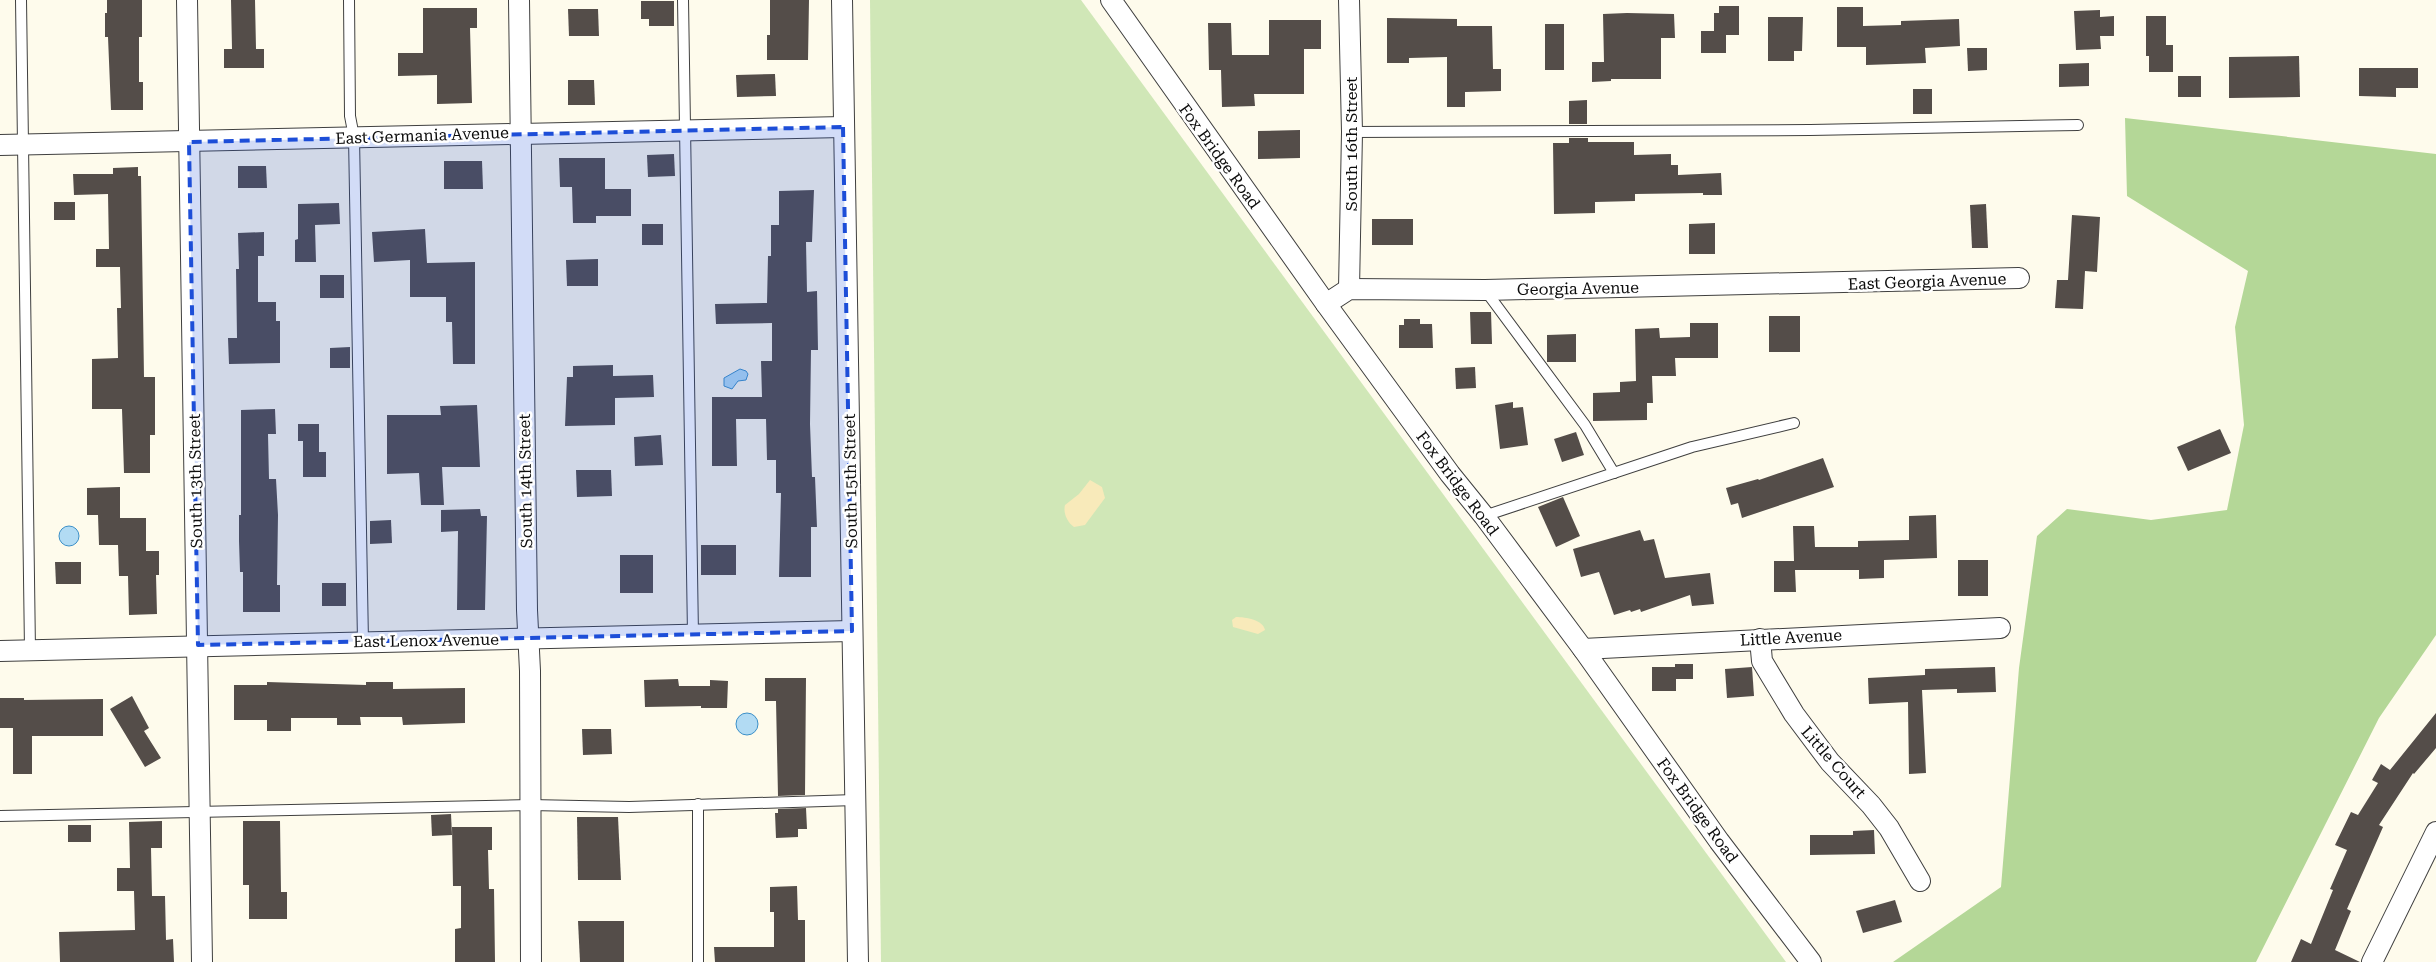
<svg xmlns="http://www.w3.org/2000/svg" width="2436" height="962" font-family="'Roboto Serif',serif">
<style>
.green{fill:#d0e7b7}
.forest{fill:#b4d797}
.sand{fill:#f8eaba}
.water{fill:#b2dbf3;stroke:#3c90c8}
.building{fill:#544d49}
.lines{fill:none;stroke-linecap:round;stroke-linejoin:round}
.lane-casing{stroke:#3f3f3f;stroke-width:12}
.street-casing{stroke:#3f3f3f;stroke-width:22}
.lane{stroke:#fff;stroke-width:10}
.street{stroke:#fff;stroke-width:20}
.marked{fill:#1d4ed8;fill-opacity:0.2;stroke:#1d4ed8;stroke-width:4;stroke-dasharray:10 6;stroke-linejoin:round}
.labels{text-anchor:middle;stroke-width:5;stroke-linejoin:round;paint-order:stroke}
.street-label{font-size:16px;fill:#0c0c0c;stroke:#fff}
</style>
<rect width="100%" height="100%" fill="#fefbec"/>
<polygon class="green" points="870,0 1081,0 1786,962 881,962"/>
<polygon class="forest" points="2125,118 2436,154 2436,635 2379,718 2256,962 1893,962 2001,887 2019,668 2037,536 2067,509 2151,520 2227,510 2244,425 2235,327 2248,271 2127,196"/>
<g class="sand">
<path d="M1090 480 1102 487 1105 498 1085 525 1074 527C1067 522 1063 513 1065 505L1079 494Z"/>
<path d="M1236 617C1246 617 1263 620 1265 630L1258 634 1233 627 1232 620Z"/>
</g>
<g class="water">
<polygon points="740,369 746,371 748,374 746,380 738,381 732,389 724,386 724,378"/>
<circle cx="69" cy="536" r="10"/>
<circle cx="747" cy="724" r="11"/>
</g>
<g class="building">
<polygon points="107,0 142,0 142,37 139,37 139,82 143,82 143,110 111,110 108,37 105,37 105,13 107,13"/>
<polygon points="231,0 255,0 256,49 264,49 264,68 224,68 224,49 232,49"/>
<polygon points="770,0 809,0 808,60 767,60 767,35 770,35"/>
<polygon points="641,1 674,1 674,26 649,26 649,19 641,19"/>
<polygon points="1719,6 1739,6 1739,35 1726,35 1726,53 1701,53 1701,31 1714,31 1714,13 1719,13"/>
<polygon points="1837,7 1863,7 1863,26 1901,25 1901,21 1959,19 1960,46 1925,48 1926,63 1866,65 1866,47 1837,47"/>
<polygon points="423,8 477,8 477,28 470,28 472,103 437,104 437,75 398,76 398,53 423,53"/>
<polygon points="568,9 598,9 599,36 569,36"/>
<polygon points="2100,10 2100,17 2114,16 2114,36 2100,36 2101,49 2076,50 2074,11"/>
<polygon points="1627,13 1674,14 1675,38 1661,38 1661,79 1611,79 1611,81 1592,82 1592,62 1604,62 1603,14"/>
<polygon points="2146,16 2166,16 2166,45 2173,45 2173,72 2149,72 2149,56 2146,56"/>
<polygon points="1768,17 1803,17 1802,51 1794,51 1794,61 1768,61"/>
<polygon points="1387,18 1457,19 1457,26 1492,26 1493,69 1501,69 1501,91 1465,92 1465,107 1447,107 1447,57 1409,58 1409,63 1387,63"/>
<polygon points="1269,20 1321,20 1321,49 1304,49 1304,94 1254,94 1255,106 1222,107 1221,70 1209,70 1208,23 1231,23 1232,55 1269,55"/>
<rect x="1545" y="24" width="19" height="46"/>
<polygon points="1967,48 1987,48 1987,70 1968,71"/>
<polygon points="2299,56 2300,97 2229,98 2229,57"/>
<polygon points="2089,63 2089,86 2059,87 2059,64"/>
<polygon points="2359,68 2418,68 2418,88 2396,88 2396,97 2359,96"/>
<polygon points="775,74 776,96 737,97 736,75"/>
<rect x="2178" y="76" width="23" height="21"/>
<polygon points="568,80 594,80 595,105 568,105"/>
<rect x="1913" y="89" width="19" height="25"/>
<polygon points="1587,100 1587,124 1569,124 1569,101"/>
<polygon points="1300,130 1300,158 1258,159 1258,131"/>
<polygon points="1569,138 1588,138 1588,142 1634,142 1634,155 1671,154 1671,165 1678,165 1678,175 1721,173 1722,195 1703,195 1703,193 1635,194 1635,201 1595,202 1595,213 1554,214 1553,143 1569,143"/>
<polygon points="674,154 675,176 648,177 647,155"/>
<polygon points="559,158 605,158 605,189 631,189 631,216 596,216 596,223 573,223 572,187 560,187"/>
<polygon points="444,161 482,161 483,189 444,189"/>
<polygon points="238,166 266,166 267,188 238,188"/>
<polygon points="138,167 138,176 141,176 144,377 155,377 155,435 150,435 150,473 124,473 122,409 92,409 92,359 118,358 117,308 121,308 120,267 96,267 96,249 109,249 108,194 74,195 73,174 113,174 113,168"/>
<polygon points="814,190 812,242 806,242 807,292 817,291 818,350 811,350 810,424 812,477 815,477 817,527 811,527 811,577 779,577 781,493 776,493 776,460 767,460 766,419 736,419 737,466 712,466 712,397 762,397 761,361 772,361 772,323 716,324 715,304 767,303 768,256 771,256 771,225 779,225 779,191"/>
<rect x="54" y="202" width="21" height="18"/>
<polygon points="339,203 340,224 315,225 316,262 295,262 295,240 298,239 298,204"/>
<polygon points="1986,204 1988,248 1972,248 1970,205"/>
<polygon points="2072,215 2100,217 2097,272 2085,271 2083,309 2055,308 2057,280 2068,280"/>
<rect x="1372" y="219" width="41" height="26"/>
<polygon points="1715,223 1715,254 1689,254 1689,224"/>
<rect x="642" y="224" width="21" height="21"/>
<polygon points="425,229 427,263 475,262 475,364 453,364 452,322 446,322 446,297 410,297 410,260 374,262 372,232"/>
<polygon points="264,232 264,256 258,256 258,302 276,302 276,321 280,321 280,363 229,364 228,338 237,338 236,269 239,269 238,233"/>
<polygon points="598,259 598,286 567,286 566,260"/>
<rect x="320" y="275" width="24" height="23"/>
<polygon points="1470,312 1491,312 1492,344 1471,344"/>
<rect x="1769" y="316" width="31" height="36"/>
<polygon points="1404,319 1420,319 1420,324 1432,324 1433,348 1399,348 1399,325 1404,325"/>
<polygon points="1690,323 1718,323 1718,358 1675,358 1676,376 1652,376 1653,403 1647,403 1647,420 1593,421 1593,393 1620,392 1620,382 1636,381 1635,329 1659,328 1660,338 1690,337"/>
<polygon points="1576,334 1576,362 1547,362 1547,335"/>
<polygon points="350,347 350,368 330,368 330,348"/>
<polygon points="613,365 613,376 653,375 654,397 615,398 615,425 565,426 567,377 573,377 573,366"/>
<polygon points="1475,367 1476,388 1456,389 1455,368"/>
<polygon points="1513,402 1513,408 1523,407 1528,445 1500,449 1495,405"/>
<polygon points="477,405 480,467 442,467 444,505 421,505 419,473 387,474 387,415 441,415 440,406"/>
<polygon points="275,409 276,434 268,434 269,479 276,479 278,515 277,585 280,585 280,612 243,612 243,572 240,572 239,541 239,515 241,515 241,410"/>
<polygon points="298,424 319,424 319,452 326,452 326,477 303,477 303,441 298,441"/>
<polygon points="2220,429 2231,453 2188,471 2177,447"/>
<polygon points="1576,432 1584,455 1562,462 1554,439"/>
<polygon points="661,435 663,465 635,466 634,437"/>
<polygon points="1823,458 1834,487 1742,518 1738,503 1731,505 1726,488 1758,479 1759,480"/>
<polygon points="576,470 611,470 612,496 577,497"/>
<polygon points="120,487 120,518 146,518 146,551 159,551 159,575 156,575 157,614 129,615 128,576 119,576 118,545 99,545 98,515 87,515 87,488"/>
<polygon points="1563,497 1580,536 1556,547 1538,507"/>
<polygon points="480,509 481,516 487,516 485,610 457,610 458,531 441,532 441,510"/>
<polygon points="1936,515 1937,558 1884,560 1884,578 1859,579 1859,570 1795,570 1796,592 1774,592 1774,561 1794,561 1793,526 1814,526 1815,547 1858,547 1858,541 1909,540 1909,516"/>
<polygon points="391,520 392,543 370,544 370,521"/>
<polygon points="1640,530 1644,541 1654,539 1665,578 1710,573 1714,604 1692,606 1690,595 1641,612 1640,609 1631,612 1630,610 1614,615 1599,572 1581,577 1573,549"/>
<rect x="701" y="545" width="35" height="30"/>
<rect x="620" y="555" width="33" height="38"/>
<rect x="1958" y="560" width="30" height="36"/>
<polygon points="55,562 81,562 81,584 56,584"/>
<rect x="322" y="583" width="24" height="23"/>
<polygon points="1675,664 1693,664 1693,679 1676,679 1676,691 1652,691 1652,667 1675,667"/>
<polygon points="1752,667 1754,696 1727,698 1725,669"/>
<polygon points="1995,667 1996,692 1957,693 1957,689 1922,690 1926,773 1909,774 1908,702 1869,704 1868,678 1925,675 1925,669"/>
<polygon points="765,678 806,678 805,795 778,796 776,701 765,701"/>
<polygon points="678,679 679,686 710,686 710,680 728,681 727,708 701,708 701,706 645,707 644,680"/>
<polygon points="267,682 366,685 366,682 393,682 393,689 465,688 465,723 403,725 402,717 360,717 361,725 337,725 337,718 291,718 291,731 267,731 267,720 234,720 234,685 267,685"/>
<polygon points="132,696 149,728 144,731 161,758 145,767 110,709"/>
<polygon points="0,698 24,698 24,700 103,699 103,736 32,736 32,774 13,774 13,728 0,728"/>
<polygon points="2436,713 2436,748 2414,774 2413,773 2379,825 2383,827 2347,909 2351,911 2335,950 2360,962 2291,962 2301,939 2311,944 2333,890 2330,889 2347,850 2335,845 2351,812 2358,815 2378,783 2372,780 2381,764 2390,770"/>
<polygon points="582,729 611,729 612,754 583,755"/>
<polygon points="806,808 807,829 798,829 798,837 776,838 775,813 778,813 778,809"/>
<polygon points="451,814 452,835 432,836 431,815"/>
<polygon points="577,817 618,817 621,880 578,880"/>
<polygon points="162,821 162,848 151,848 152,896 165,896 166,940 173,939 174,962 60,962 59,932 135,930 134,891 117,891 117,868 130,868 129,822"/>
<polygon points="243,821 280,821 281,892 287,892 287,919 249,919 249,885 243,885"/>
<rect x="68" y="825" width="23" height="17"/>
<polygon points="452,827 492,827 492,850 488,850 489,889 494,889 495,962 455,962 455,929 461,928 461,886 453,886"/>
<polygon points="1874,830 1875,854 1810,855 1810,835 1853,835 1853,831"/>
<polygon points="797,886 798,920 805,920 805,962 715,962 714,947 774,947 774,912 770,912 770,887"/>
<polygon points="1895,900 1902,922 1863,933 1856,911"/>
<polygon points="578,921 624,921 624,962 580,962"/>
</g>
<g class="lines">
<defs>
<g id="lane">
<polyline points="21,0 30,650"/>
<polyline points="349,0 350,116 354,137 363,642"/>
<polyline points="683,0 693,635"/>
<polyline points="1352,132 1810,130 2078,125"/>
<polyline points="1485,290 1585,425 1614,473"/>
<polyline points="1484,516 1692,447 1794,423"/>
<polyline points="698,804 698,962"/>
<polyline points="0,816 530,805 629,807 855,800"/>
</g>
<g id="street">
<polyline points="187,0 202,962"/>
<polyline points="519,0 527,610 530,671 531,962"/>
<polyline points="842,0 858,962"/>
<polyline points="1111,0 1326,304 1450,474 1484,516 1583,649 1719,841 1811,962"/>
<polyline points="1349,0 1352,132 1349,289"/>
<polyline points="0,145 843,127"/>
<polyline points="1326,304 1349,289 1485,290 2019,278"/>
<polyline points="1760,639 1762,661 1794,714 1830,762 1871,805 1889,828 1920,881"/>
<polyline points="1583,649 2000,628"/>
<polyline points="0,651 852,631"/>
<polyline points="2372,962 2436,832"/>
</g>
</defs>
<use href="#lane" class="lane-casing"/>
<use href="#street" class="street-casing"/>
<use href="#lane" class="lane"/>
<use href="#street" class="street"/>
</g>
<path class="marked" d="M843 127 852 631 198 645 189 142Z"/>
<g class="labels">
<g class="street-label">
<text transform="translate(422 135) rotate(-2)" y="6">East Germania Avenue</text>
<text transform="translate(1351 144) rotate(-90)" y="6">South 16th Street</text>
<text transform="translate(1220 156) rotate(54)" y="6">Fox Bridge Road</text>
<text transform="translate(1927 281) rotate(-2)" y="6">East Georgia Avenue</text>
<text transform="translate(1578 288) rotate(-1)" y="6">Georgia Avenue</text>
<text transform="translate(195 481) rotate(-91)" y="6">South 13th Street</text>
<text transform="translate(525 481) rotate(-91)" y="6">South 14th Street</text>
<text transform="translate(850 481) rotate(-91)" y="6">South 15th Street</text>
<text transform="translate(1458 483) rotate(53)" y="6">Fox Bridge Road</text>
<text transform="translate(1791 637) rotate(-3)" y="6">Little Avenue</text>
<text transform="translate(426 640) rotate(-1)" y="6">East Lenox Avenue</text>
<text transform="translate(1834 762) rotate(49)" y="6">Little Court</text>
<text transform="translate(1698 810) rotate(54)" y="6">Fox Bridge Road</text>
</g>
</g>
</svg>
